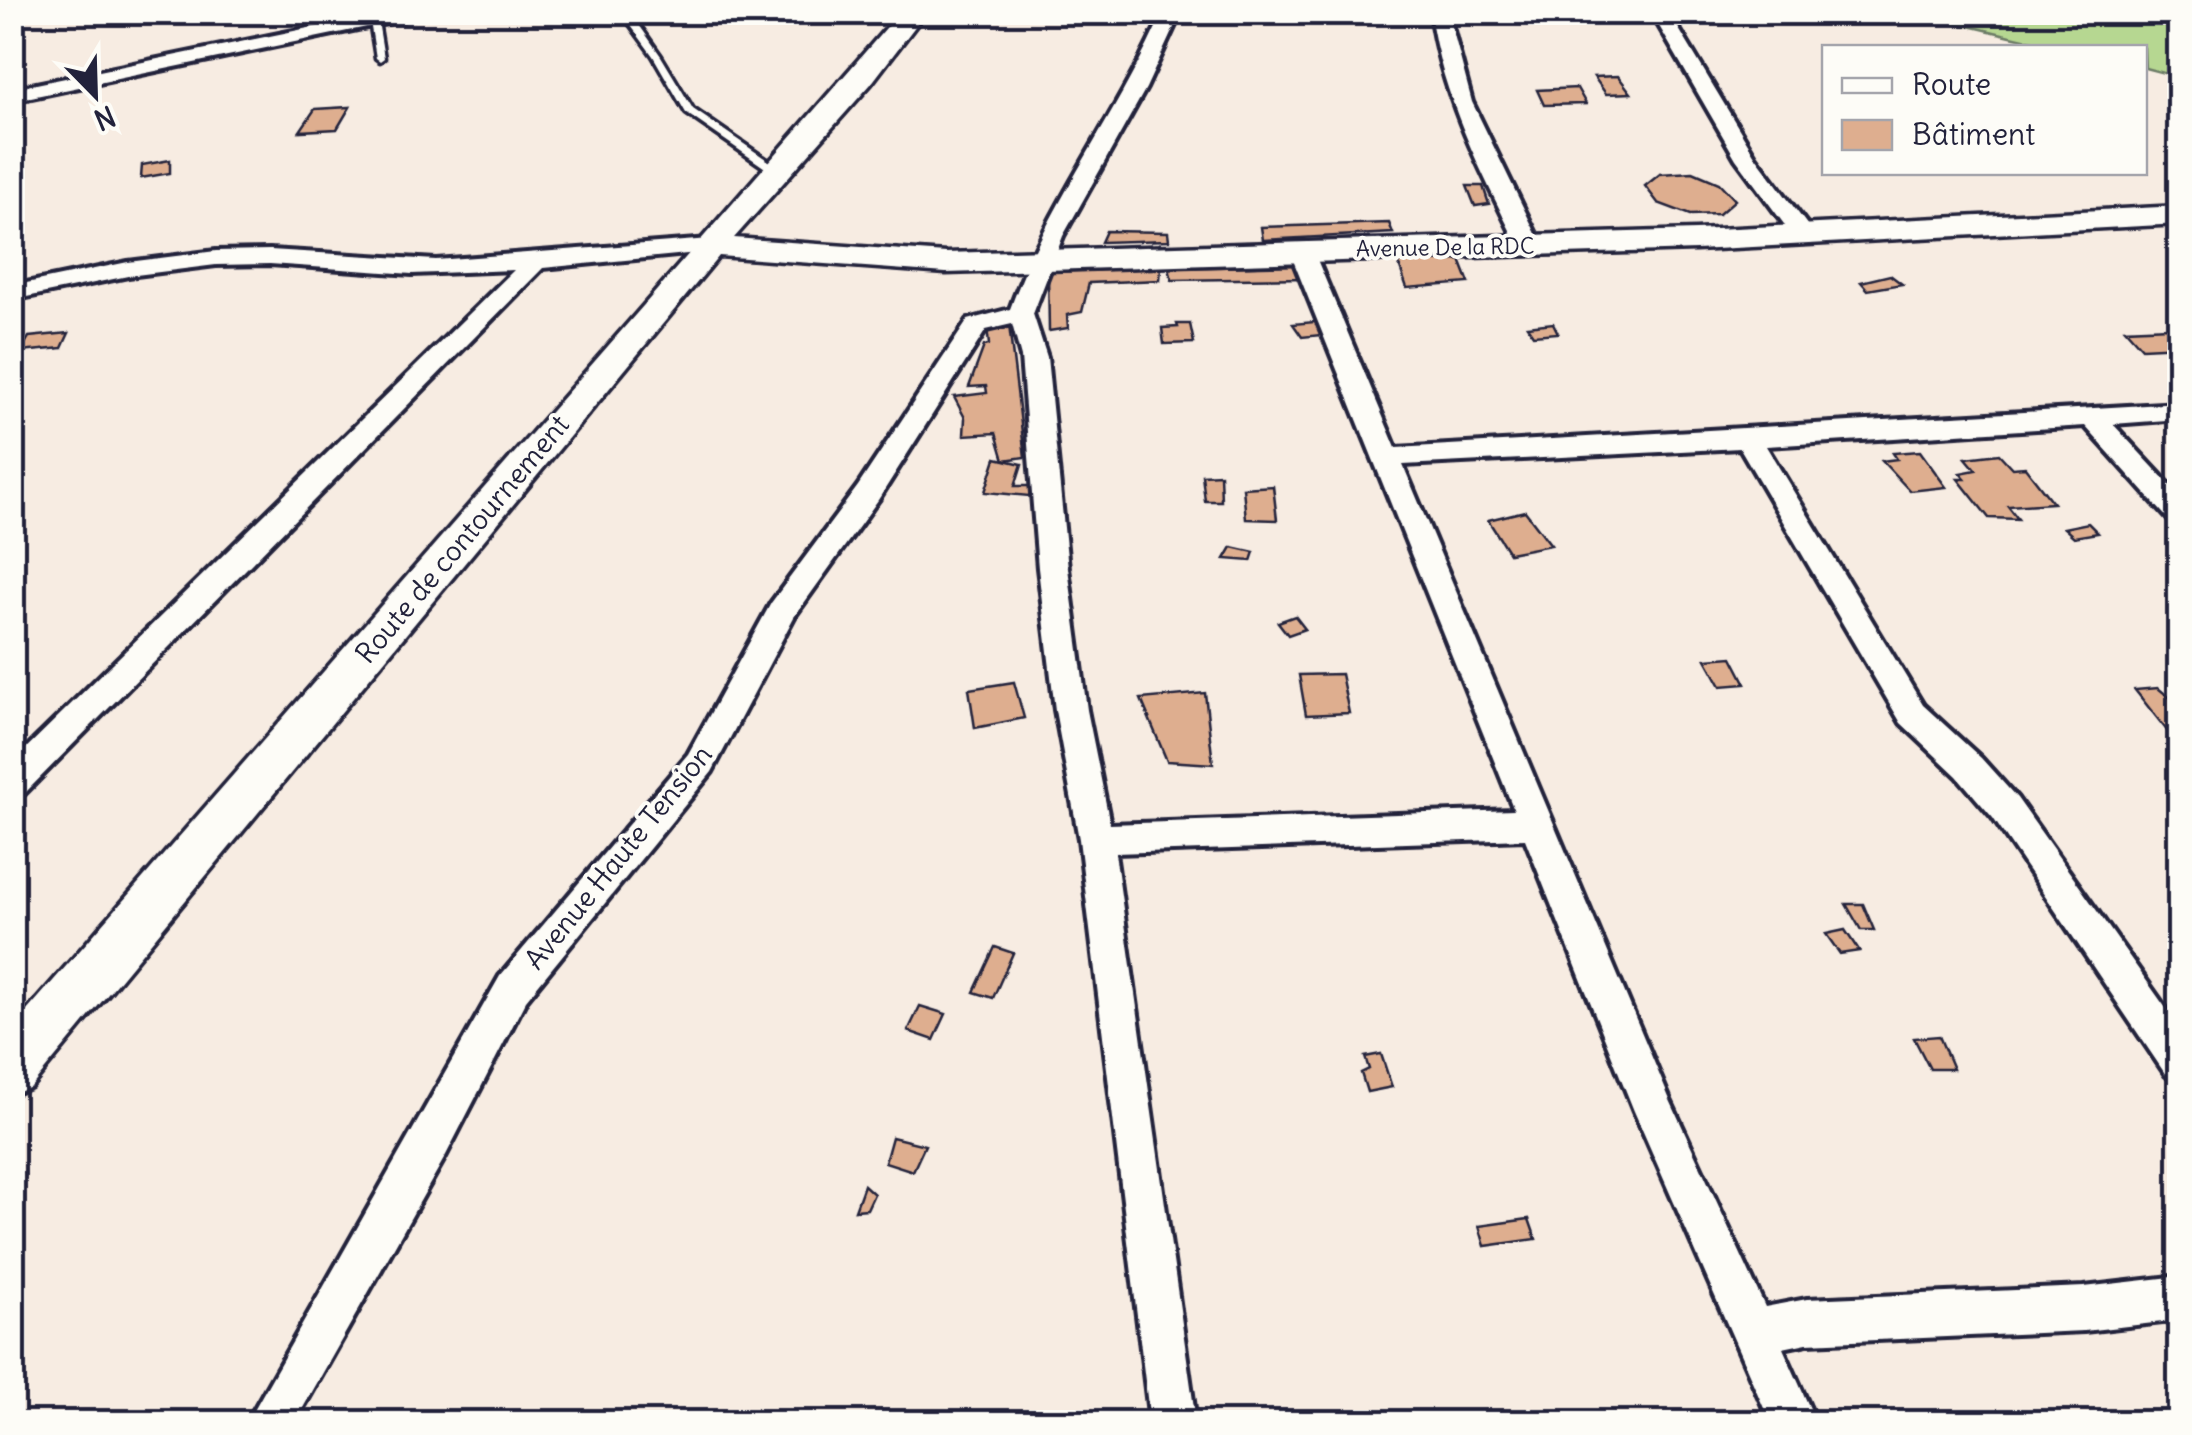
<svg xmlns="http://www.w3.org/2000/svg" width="2192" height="1435" font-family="Delius,sans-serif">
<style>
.green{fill:#b6d791;stroke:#6c7c66;stroke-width:2.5}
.building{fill:#deae8f;stroke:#22223b;stroke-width:2.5}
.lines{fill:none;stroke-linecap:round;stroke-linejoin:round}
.lane-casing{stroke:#22223b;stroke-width:7}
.street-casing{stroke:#22223b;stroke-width:8}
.secondary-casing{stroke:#22223b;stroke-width:7}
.lane{fill:#fdfcf7;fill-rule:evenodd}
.street{fill:#fdfcf7;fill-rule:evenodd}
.secondary{fill:#fdfcf7;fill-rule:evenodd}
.labels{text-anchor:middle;stroke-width:8;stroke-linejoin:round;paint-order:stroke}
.far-street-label{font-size:22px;fill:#22223b;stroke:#fdfcf7}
.street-label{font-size:28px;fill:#22223b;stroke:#fdfcf7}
</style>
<rect width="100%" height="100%" fill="#f7ece2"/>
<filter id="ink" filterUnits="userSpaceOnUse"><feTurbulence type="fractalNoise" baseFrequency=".01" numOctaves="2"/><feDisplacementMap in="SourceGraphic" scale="20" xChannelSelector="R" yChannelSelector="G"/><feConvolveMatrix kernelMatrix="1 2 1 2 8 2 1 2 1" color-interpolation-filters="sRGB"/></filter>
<g filter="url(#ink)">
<polygon class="green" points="1870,13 2179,13 2179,77 2145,68 2144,48 2057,47 1969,26"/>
<g class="building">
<polygon points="1618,76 1631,93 1606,94 1594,77"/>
<polygon points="1577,88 1586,104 1544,105 1537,90"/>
<polygon points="350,107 337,129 300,131 315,109"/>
<polygon points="170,160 170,173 141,178 142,165"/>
<polygon points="1693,172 1719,183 1735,200 1719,214 1690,215 1658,203 1645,186 1660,174"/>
<polygon points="1467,186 1483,186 1489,204 1475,206"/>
<polygon points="1389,223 1393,233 1263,240 1261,227"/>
<polygon points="1106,231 1168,232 1169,240 1101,242"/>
<polygon points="1460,260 1469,283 1407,288 1398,262"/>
<polygon points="1303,265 1307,278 1172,280 1169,268"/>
<polygon points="1161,268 1160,280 1089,283 1082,312 1067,315 1068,328 1049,331 1048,272"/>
<polygon points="1890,275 1902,284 1868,290 1861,282"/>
<polygon points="1325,321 1331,334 1302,337 1293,324"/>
<polygon points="1553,323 1558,333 1533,335 1527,326"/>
<polygon points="1177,324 1190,324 1194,343 1164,344 1162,328 1178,327"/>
<polygon points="1009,325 1025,457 1004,460 996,433 964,435 965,418 954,397 987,393 986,386 969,387 984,346 989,345 987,327"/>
<polygon points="2169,327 2180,338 2180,346 2142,348 2125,329"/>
<polygon points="69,333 62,348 20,352 29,337"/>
<polygon points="1920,451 1946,487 1910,491 1882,461 1897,459 1893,453"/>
<polygon points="1999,454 2012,468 2025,467 2053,503 2008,506 2018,519 1989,518 1958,479 1965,479 1960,473 1976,470 1966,458"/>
<polygon points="996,458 1022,464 1015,486 1031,486 1029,496 985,492"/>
<polygon points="1220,474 1221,501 1205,501 1202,475"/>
<polygon points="1273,486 1277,520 1246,519 1243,488"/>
<polygon points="1525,511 1551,545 1509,553 1488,520"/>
<polygon points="2088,523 2098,533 2074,537 2064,528"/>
<polygon points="1232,547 1254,552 1251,561 1225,559"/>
<polygon points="1295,616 1305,629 1288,635 1278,622"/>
<polygon points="1732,657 1746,684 1721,686 1706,659"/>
<polygon points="1341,674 1349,713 1306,715 1299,675"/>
<polygon points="1014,682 1024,718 975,728 969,689"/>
<polygon points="2158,688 2180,706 2180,730 2168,732 2135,690"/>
<polygon points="1205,693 1213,764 1167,761 1141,699"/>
<polygon points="1846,904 1863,904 1874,930 1861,930"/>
<polygon points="1845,930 1859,951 1840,954 1826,934"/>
<polygon points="995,947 1013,953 993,998 974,992"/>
<polygon points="920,1006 946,1014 934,1040 908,1031"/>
<polygon points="1939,1036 1953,1069 1930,1069 1914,1038"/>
<polygon points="1381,1054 1392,1087 1367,1092 1361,1073 1369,1069 1365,1057"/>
<polygon points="892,1137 925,1145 913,1171 885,1162"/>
<polygon points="864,1185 874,1194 867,1209 855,1210"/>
<polygon points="1529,1219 1536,1239 1485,1246 1479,1226"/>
</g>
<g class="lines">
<defs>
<g id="lane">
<polygon points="621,12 630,12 661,56 693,109 779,168 779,172 771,172 686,113 653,56"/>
<polygon points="374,18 378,21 384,58 380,61 376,58 370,21"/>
</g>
<g id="street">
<polygon points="386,12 424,12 415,17 12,101 12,89"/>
<path d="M1163 12H1181L1146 88 1063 236 1033 314 1047 357 1068 568 1087 710 1110 824 1514 810 1289 250 1293 245 1301 243 1313 250 1396 448 2180 403V419L2113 424 2180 496V524L2170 521 2085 426 1766 446 1923 705 1981 758 2017 798 2180 1028V1080L2166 1075 1993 818 1957 776 1901 723 1740 448 1403 465 1670 1100 1765 1307 1807 1299 2084 1287 2180 1276V1320L2084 1331 1807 1343 1783 1348 1816 1422H1770L1634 1111 1525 839 1115 853 1196 1422H1150L1079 839 1055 710 1038 568 1021 357 1012 324 986 330 878 500 794 617 712 772 526 1000 445 1157 295 1422H247L500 976 688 754 771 603 858 486 968 320 1010 309C1048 204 1118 115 1163 12Z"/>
<path d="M1430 12H1448L1472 102 1542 246 1538 251 1530 253 1518 246C1481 171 1442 97 1430 12Z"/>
<polygon points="1664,13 1673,19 1756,157 1814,234 1811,239 1795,239 1736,159 1655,19"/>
<polygon points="710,239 722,246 718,251 543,268 24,794 12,798 12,762 514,270 412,274 270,264 216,265 128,276 12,300 12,286 128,262 216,251 270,250 436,260"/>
</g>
<polygon id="secondary" points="900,12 926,12 871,84 734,238 946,253 1696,230 2180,206 2180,224 1696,250 946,273 719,256 31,1087 12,1095 12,1028"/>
</defs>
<use href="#lane" class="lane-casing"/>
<use href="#street" class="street-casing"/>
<use href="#secondary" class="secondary-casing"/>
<use href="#lane" class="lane"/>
<use href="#street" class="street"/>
<use href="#secondary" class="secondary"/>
</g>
</g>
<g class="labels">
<g class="far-street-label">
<text transform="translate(1445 247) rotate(-1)" y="8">Avenue De la RDC</text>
</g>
<g class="street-label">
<text transform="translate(462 539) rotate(-50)" y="10">Route de contournement</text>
<text transform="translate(618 857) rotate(-51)" y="10">Avenue Haute Tension</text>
</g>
</g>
<rect width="2192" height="1435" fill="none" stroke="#fdfcf7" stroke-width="50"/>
<rect x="25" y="25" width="2142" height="1385" fill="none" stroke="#22223b" stroke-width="4" filter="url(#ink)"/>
<rect x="1822" y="45" width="325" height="130" fill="#fdfcf7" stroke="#a5a5ac" stroke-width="2.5"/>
<rect x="1842" y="78" width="50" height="15" fill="#fdfcf7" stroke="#a5a5ac" stroke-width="2.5"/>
<text x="1912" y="95" font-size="30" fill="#22223b">Route</text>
<rect x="1842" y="120" width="50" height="30" fill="#deae8f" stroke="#a5a5ac" stroke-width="2.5"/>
<text x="1912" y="145" font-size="30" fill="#22223b">Bâtiment</text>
<g transform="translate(95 95) rotate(157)" stroke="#fdfcf7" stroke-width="8" paint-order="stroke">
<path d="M0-8L18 38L0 25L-18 38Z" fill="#22223b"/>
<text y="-15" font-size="28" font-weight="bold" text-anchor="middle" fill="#22223b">N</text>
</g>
</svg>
